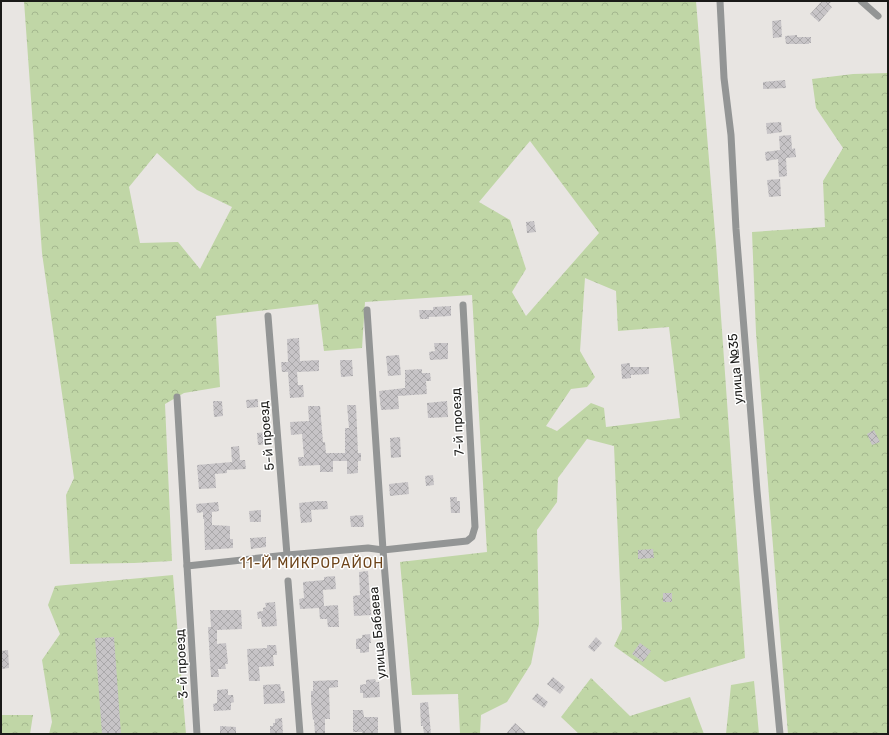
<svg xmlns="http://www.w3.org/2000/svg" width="889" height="735" font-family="Rubik,sans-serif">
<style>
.forest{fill:url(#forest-crowns);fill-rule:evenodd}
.building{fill:url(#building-cross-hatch)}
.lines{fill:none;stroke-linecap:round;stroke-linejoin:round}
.street{stroke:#939595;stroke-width:7}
.labels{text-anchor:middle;stroke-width:3;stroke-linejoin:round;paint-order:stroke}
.street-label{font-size:13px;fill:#1a1a18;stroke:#fff}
.neighbourhood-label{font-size:14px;letter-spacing:1px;fill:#6d441a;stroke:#fff}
</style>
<defs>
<pattern id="forest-crowns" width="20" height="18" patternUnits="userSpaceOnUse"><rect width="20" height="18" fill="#c0d6a6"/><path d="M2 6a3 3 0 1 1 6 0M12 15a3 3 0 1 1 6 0" fill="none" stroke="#a4b78e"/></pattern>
<pattern id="building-cross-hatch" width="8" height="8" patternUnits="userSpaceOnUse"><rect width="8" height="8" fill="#c7c4c7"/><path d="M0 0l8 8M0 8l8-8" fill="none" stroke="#aaa8aa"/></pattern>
</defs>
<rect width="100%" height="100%" fill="#e8e5e2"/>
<g class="forest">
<path d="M24 1H696L716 245 745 658 665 682 614 646 622 629 614 446 587 439 558 478 557 502 537 530 539 624 531 664 507 702 481 715 480 734H460L458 694 412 695 400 562 487 552 472 295 365 302 362 348 324 351 318 304 216 316 220 387 184 393 165 404 172 561 134 563 70 564 66 495 74 478 42 253ZM530 141 599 233 526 316 512 292 526 269 510 220 479 202ZM157 153 197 190 232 207 200 269 178 242 140 243 129 187ZM585 278 616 291 618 331 669 327 680 418 606 427 604 408 591 403 557 431 546 426 571 389 587 387 595 377 580 351Z"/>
<polygon points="888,73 888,734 788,734 756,333 752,232 825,227 823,181 843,148 816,108 812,79 853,74"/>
<polygon points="173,575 186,734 49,734 52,722 42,660 60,634 48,605 55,586"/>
<polygon points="591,678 630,716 690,697 704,734 579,734 561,717"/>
<polygon points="754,681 759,734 726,734 731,685"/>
<polygon points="1,715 33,715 30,734 1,734"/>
</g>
<g class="building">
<polygon points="822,1 832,1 829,4 832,7 819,22 810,14"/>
<polygon points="781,20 782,37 773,38 772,21"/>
<polygon points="797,35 797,37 811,37 811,43 809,43 809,44 786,44 785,36"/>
<polygon points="785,80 786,88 763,89 763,82"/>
<polygon points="781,122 782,132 767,134 766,123"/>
<polygon points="791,135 792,149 795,148 796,157 786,158 787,176 779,177 778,159 766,161 765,152 780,150 779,136"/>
<polygon points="780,179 781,196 769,197 767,180"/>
<polygon points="534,221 536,232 527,233 526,222"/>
<polygon points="451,306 451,316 429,317 429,319 420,319 419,310 433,310 433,307"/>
<polygon points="299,338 300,361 319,360 319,371 297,372 298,385 303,385 304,397 290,398 288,372 282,372 281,362 288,362 287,339"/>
<polygon points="434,343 448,343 448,359 430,360 429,352 435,351"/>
<polygon points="399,355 401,375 388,376 386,356"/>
<polygon points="340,360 352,360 353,376 341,377"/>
<polygon points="630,363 630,367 649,367 649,374 631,375 631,378 622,379 621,364"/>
<polygon points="422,369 422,373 430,373 431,381 426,381 427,394 398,396 399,409 381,410 379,391 405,388 405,370"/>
<polygon points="258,399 258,407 247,408 246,400"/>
<polygon points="213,401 222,401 223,416 214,417"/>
<polygon points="447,401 448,417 428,418 427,403"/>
<polygon points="347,405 356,405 358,453 361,453 361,461 358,461 358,473 347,474 347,461 333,461 333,472 320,472 320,465 299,466 298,457 304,457 302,434 291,435 290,422 309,421 308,406 320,406 323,442 325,442 326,453 345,453 345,428 349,428"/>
<polygon points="874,430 880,442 872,445 867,434"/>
<polygon points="266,432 267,444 258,445 257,433"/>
<polygon points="400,437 401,457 391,458 390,438"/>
<polygon points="239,446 240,460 245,460 246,469 227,470 227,473 215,474 216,488 199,489 197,465 232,462 231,447"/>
<polygon points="433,475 434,485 426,486 425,476"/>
<polygon points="408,482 409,494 390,496 389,484"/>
<polygon points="450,497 457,497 457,501 460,501 460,513 451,513"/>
<polygon points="318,501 327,501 328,509 311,510 312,522 301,523 299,503"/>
<polygon points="218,502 219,511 212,512 212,525 230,526 230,539 233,539 233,548 205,550 204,519 203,519 203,512 197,513 196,504"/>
<polygon points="261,510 261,522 250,522 249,511"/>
<polygon points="363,515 364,527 351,527 350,516"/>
<polygon points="266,537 266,547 251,549 250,538"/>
<polygon points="653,549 654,558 638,559 638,550"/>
<polygon points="368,571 371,615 354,616 353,596 360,595 359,572"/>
<polygon points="335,576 336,589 323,590 324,606 338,605 339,627 328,627 327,619 320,619 319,608 300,609 299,599 304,598 303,582 324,580 324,577"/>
<rect x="663" y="593" width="9" height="9"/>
<polygon points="275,602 277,626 262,627 261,618 258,619 257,612 263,611 263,608 266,607 265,603"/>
<polygon points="210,610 241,610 242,629 217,630 217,644 226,643 228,664 225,664 226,669 218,669 219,677 211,677 208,627 211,627"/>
<polygon points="370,634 371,643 369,643 369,652 360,653 360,649 356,649 356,639 362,638 362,635"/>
<polygon points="114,637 121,734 102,734 95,638"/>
<polygon points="596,637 602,643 594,652 588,647"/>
<polygon points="640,643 651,651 643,662 632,654"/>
<polygon points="267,645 276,645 277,655 273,655 274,666 259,667 260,681 249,681 247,649 267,648"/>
<polygon points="8,650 9,668 1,669 1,651"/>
<polygon points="553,677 565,687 560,694 547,684"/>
<polygon points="375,679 376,682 379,682 380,697 363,698 363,693 360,693 360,685 366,684 366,680"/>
<polygon points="338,680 338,687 329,688 330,719 325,719 325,734 315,734 314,720 313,720 311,701 311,691 313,691 313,681"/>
<polygon points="280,684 281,691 284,691 285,703 264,704 263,685"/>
<polygon points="228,689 228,695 233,695 234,702 231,703 231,710 214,711 213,704 217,703 217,690"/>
<polygon points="537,693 548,702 544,708 532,699"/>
<polygon points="428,702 431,734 424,734 423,726 421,726 420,703"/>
<polygon points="353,710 363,710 364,717 378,717 378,734 362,734 362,732 353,732"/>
<polygon points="282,718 283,734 270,734 270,726 273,726 273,723 275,723 275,719"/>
<polygon points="515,723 527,734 506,734"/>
<polygon points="220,726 236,727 236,734 220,734"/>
</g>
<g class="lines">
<g class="street">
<polyline points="720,1 724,78 731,135 736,229 757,491 780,734"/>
<polyline points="861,1 878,16"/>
<polyline points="367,310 383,550 398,734"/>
<polyline points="268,316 287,555"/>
<polyline points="177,397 197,734"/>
<polyline points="187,566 287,555 368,548 383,550 467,541 472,537 475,527 463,305"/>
<polyline points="288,581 300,734"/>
</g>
</g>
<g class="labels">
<g class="street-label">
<text transform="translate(735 369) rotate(-95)" y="5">улица №35</text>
<text transform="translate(457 422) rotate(-93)" y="5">7-й проезд</text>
<text transform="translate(266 436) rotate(-95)" y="5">5-й проезд</text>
<text transform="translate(377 633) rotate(-95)" y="5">улица Бабаева</text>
<text transform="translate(181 664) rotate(-93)" y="5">3-й проезд</text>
</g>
<g class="neighbourhood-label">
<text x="312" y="568">11-Й МИКРОРАЙОН</text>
</g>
</g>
<rect width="889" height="735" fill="none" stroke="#1a1a18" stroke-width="4"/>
</svg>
